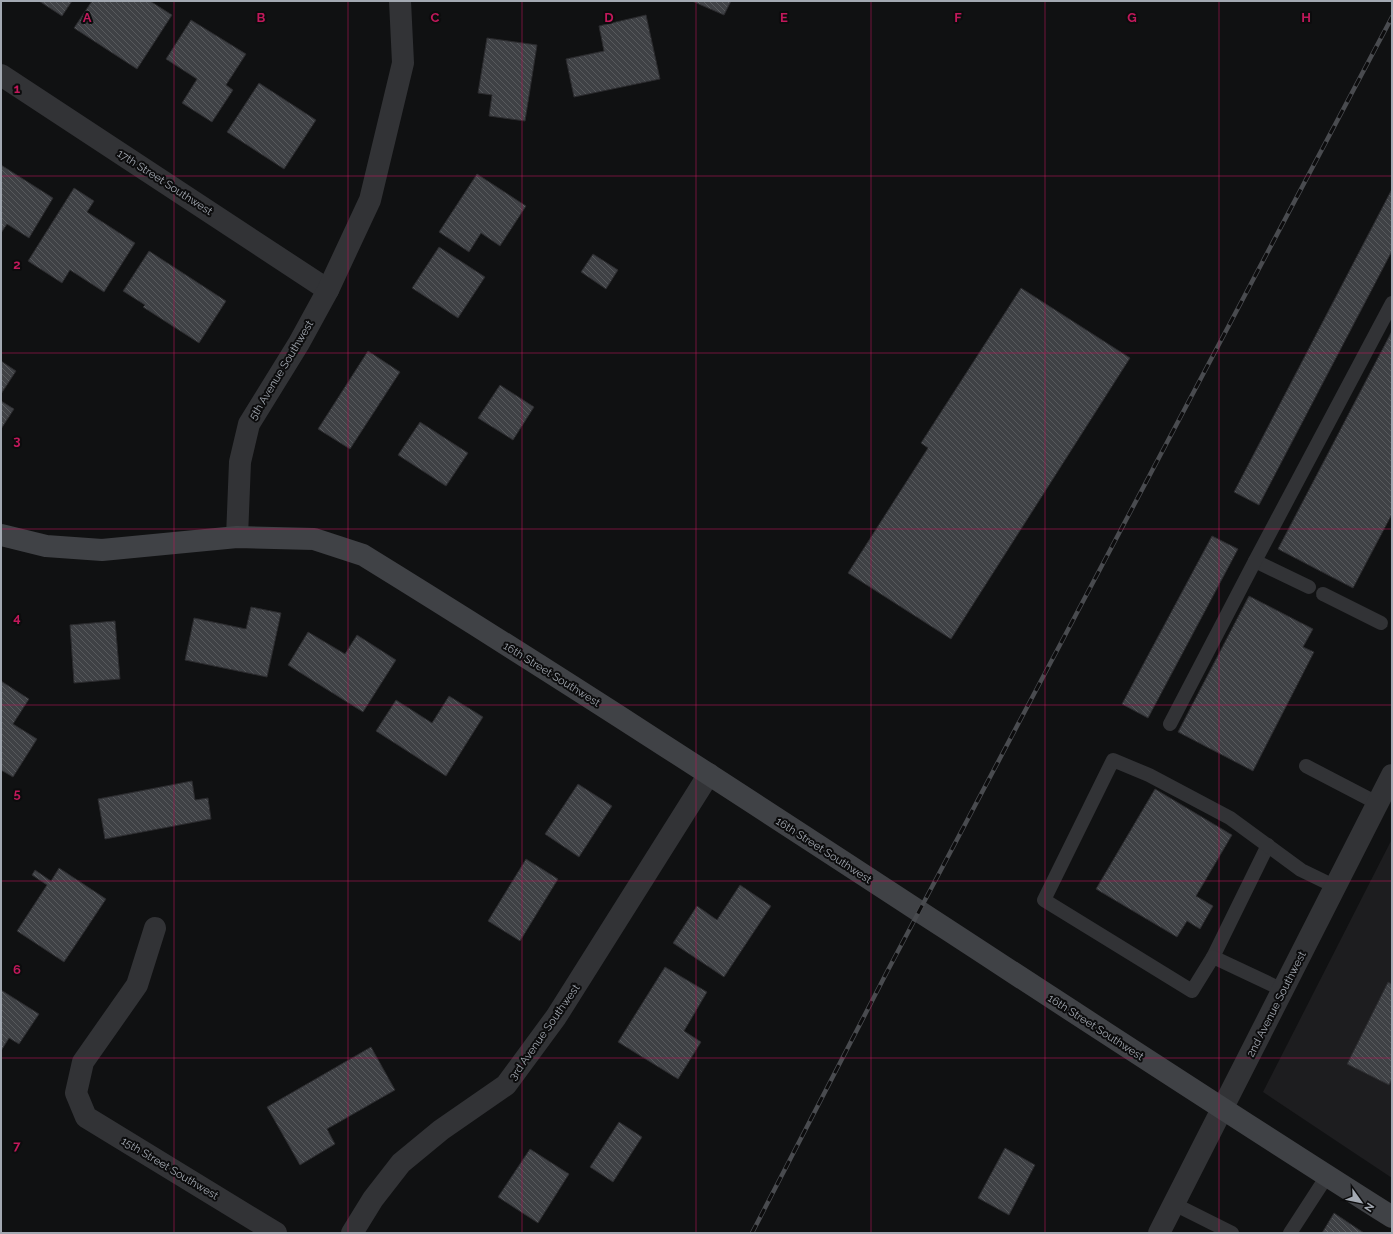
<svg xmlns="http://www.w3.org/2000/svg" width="1393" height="1234" font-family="Raleway,sans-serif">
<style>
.built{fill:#1d1d1f}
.building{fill:url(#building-back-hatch);stroke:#2b2b2e}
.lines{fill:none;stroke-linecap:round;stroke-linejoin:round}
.service{stroke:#323336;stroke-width:14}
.minor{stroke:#323336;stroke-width:22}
.tertiary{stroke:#323336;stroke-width:22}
.secondary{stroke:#404246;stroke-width:22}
.rail-casing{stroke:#494b4f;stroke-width:4.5}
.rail{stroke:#0c0c0d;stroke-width:3;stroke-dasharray:9;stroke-linecap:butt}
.grid{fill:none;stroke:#c2185b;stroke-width:1;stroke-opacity:0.55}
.labels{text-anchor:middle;stroke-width:4;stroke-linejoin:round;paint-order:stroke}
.street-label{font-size:11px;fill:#a3a9b2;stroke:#0c0c0d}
.grid-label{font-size:13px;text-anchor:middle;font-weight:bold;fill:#c2185b;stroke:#0c0c0d;stroke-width:4;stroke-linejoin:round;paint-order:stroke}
</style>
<defs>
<pattern id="building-back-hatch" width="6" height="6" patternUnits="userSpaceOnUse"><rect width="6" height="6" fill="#3f4145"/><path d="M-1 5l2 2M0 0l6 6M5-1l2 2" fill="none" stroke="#585a5d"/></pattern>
</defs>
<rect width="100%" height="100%" fill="#101112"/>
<polygon class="built" points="1392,839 1392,1178 1263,1092"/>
<g class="building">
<polygon points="39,1 72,1 62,16"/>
<polygon points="92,1 150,1 172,15 137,69 74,28"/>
<polygon points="692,1 731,1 724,15"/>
<polygon points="646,15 660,79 574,97 566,59 604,51 599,26"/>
<polygon points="191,20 246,54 226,85 233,90 212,122 182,103 197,79 166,59"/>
<polygon points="487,38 537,45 525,121 489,116 492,95 478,93"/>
<polygon points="259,83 316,120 284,169 227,132"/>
<polygon points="1,165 53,198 29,238 7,224 1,233"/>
<polygon points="477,174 526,206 500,246 481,233 469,252 439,232"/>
<polygon points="74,188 94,201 87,212 135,243 104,292 70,270 62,283 28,261"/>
<polygon points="1392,189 1392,251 1259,505 1234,492"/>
<polygon points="439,247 485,277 458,318 412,288"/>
<polygon points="149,251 226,301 199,343 143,307 145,305 123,291"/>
<polygon points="593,254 618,270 606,289 581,272"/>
<polygon points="1021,288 1130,358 951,639 848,573 928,448 921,443"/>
<polygon points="1392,331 1392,514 1353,588 1278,549"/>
<polygon points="368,351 400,372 350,449 318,429"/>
<polygon points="1,361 16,371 1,394"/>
<polygon points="500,385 534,407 513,440 478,418"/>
<polygon points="1,401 14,409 1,429"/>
<polygon points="420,422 468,453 446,486 398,455"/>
<polygon points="1212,536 1238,549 1148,718 1122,704"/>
<polygon points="1249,596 1313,629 1303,647 1314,652 1253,771 1178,732"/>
<polygon points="251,607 281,613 267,677 185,660 194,618 246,629"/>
<polygon points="115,621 120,679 74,683 70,625"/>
<polygon points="308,632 345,654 357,635 396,660 363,712 288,665"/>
<polygon points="1,681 29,699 13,724 37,739 13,777 1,770"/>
<polygon points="449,696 483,717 446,776 376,731 396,700 432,723"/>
<polygon points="192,781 195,800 208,798 211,819 105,839 98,799"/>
<polygon points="578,784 612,806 579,857 545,834"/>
<polygon points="1155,789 1232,835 1196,896 1213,906 1200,929 1187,921 1177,937 1096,889"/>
<polygon points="526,859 558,879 520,941 488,921"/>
<polygon points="59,868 106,899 64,962 17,931 47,885 32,875 35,870 51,881"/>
<polygon points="740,885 771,906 724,977 673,943 697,906 717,920"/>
<polygon points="665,967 707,992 684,1031 701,1042 678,1079 618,1042"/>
<polygon points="1388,982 1392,984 1392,1079 1389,1085 1347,1064"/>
<polygon points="1,990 39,1014 19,1044 9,1038 1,1051"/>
<polygon points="371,1047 395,1090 327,1129 335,1144 300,1165 267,1107"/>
<polygon points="619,1122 642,1137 613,1182 590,1167"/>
<polygon points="1005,1148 1035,1165 1009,1215 978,1198"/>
<polygon points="530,1149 569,1174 538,1223 498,1197"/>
<polygon points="1334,1213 1364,1233 1322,1233"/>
</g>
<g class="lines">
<g class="service">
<polyline points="1255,561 1309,587"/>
<polyline points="1323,594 1381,623"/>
<polyline points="1170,724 1255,561 1392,303"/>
<polyline points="1306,766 1377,803"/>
<polyline points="1213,957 1268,845"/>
<polyline points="1283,990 1213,957 1192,991 1044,900 1113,760 1149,775 1230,818 1301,870 1336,887"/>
<polyline points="1174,1204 1232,1233"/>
<polyline points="1290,1233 1327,1176"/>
</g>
<g class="minor">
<polyline points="1,75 328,290"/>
<polyline points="237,537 240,462 249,424 299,343 328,290 370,200 403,63 400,1"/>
<polyline points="155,928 137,985 83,1062 76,1093 86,1117 276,1233"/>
<polyline points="352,1233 373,1199 401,1163 441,1130 506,1085 556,1017 709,774"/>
</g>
<polyline class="tertiary" points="1159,1233 1392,775"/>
<path class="secondary" d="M1 535 46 546 102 550 237 537 314 539 363 555C710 769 1047 999 1392 1217"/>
<defs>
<polyline id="rail" points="752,1233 888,970 1392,17"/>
</defs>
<use href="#rail" class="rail-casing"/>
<use href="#rail" class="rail"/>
</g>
<path class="grid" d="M174 1V1233M348 1V1233M522 1V1233M696 1V1233M871 1V1233M1045 1V1233M1219 1V1233M1 176H1392M1 353H1392M1 529H1392M1 705H1392M1 881H1392M1 1058H1392"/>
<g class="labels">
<g class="street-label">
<text transform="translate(165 182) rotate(33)" y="4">17th Street Southwest</text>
<text transform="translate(281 370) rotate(-59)" y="4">5th Avenue Southwest</text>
<text transform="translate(552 674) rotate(32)" y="4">16th Street Southwest</text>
<text transform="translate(824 850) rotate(33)" y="4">16th Street Southwest</text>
<text transform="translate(1276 1004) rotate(-63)" y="4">2nd Avenue Southwest</text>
<text transform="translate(1096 1027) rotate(33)" y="4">16th Street Southwest</text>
<text transform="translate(544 1032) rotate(-55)" y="4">3rd Avenue Southwest</text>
<text transform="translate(170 1168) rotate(31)" y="4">15th Street Southwest</text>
</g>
</g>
<g class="grid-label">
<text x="87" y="22">A</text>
<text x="261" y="22">B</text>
<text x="435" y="22">C</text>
<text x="609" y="22">D</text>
<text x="784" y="22">E</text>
<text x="958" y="22">F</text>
<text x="1132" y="22">G</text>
<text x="1306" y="22">H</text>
<text x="17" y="93">1</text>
<text x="17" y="269">2</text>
<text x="17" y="445">3</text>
<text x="17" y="622">4</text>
<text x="17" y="798">5</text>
<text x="17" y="974">6</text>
<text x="17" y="1150">7</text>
</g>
<rect width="1393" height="1234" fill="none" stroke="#a3a9b2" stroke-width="4"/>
<g transform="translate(1361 1202) rotate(123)" stroke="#0c0c0d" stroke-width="3" paint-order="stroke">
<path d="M0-3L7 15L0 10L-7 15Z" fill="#a3a9b2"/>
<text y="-6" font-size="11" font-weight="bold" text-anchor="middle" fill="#a3a9b2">N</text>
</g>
</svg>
